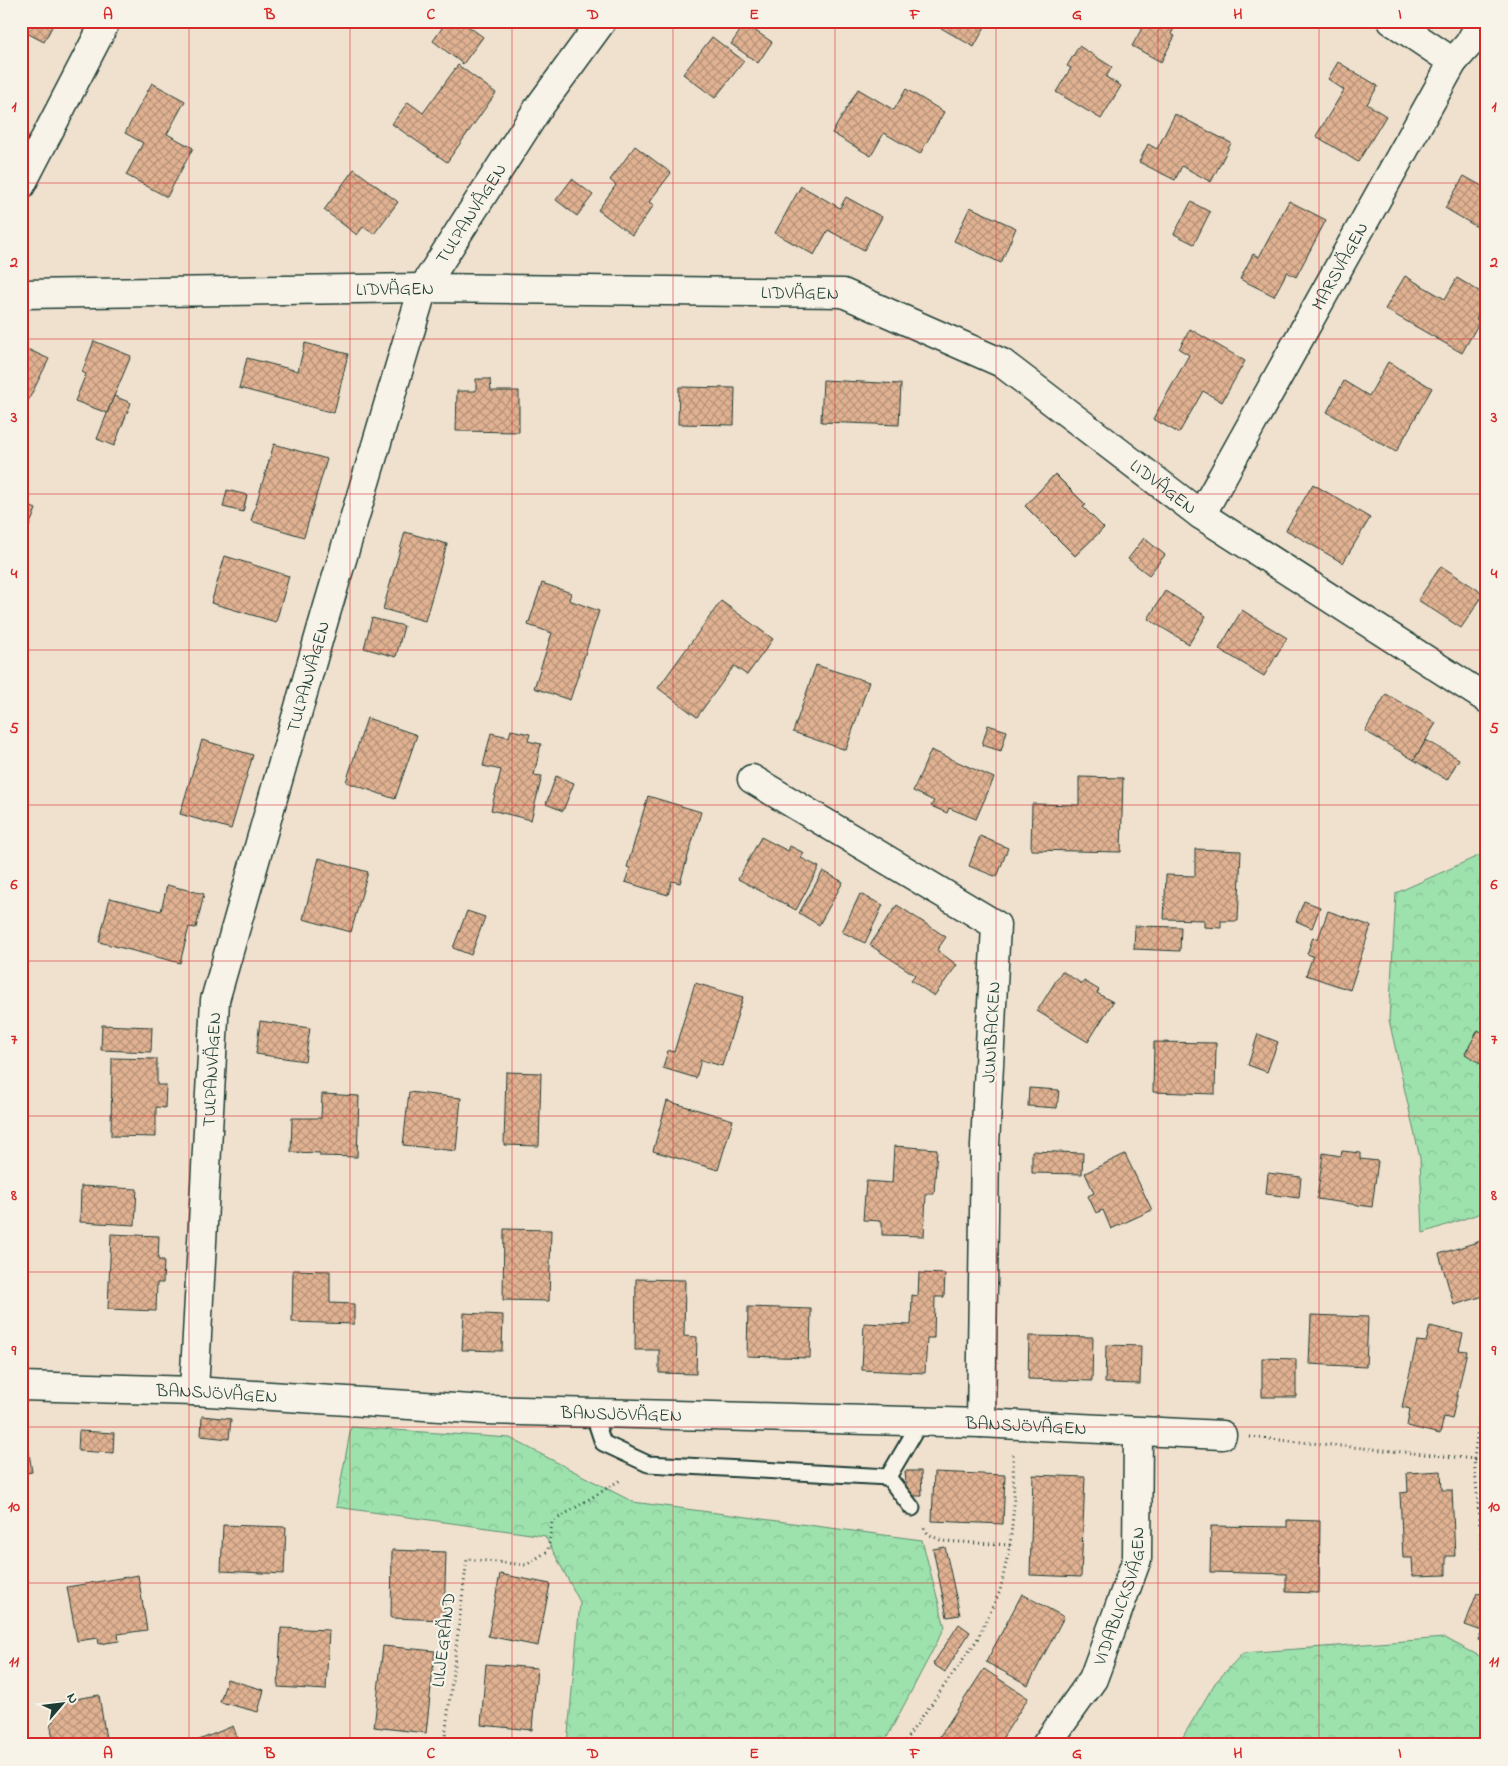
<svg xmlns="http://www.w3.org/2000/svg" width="1508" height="1766" font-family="'Indie Flower',sans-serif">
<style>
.forest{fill:url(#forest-crowns);stroke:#5e8f70}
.building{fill:url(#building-cross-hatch);stroke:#1f3d34}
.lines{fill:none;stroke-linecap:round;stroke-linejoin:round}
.lane-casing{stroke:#1f3d34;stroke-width:19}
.street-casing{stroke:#1f3d34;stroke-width:31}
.path{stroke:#1f3d34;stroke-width:3;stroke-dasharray:1 4;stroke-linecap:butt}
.lane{stroke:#f7f3e8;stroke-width:15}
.street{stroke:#f7f3e8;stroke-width:28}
.grid{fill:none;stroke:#d62828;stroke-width:1;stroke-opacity:0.55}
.labels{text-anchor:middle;stroke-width:4.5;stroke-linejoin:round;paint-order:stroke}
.street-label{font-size:18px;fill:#1f3d34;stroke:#f7f3e8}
.neatline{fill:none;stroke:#d62828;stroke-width:2}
.grid-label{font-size:16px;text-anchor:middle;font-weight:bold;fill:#d62828}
</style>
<defs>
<pattern id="forest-crowns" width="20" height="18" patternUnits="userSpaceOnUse" patternTransform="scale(1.25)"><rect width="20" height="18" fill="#9de1ad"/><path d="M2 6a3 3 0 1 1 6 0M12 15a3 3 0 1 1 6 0" fill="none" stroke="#87c295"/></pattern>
<pattern id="building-cross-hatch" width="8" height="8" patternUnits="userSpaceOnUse" patternTransform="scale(1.25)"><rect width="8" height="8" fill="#e1b292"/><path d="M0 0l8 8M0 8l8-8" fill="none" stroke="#b69278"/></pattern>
</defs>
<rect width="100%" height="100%" fill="#f0e0ce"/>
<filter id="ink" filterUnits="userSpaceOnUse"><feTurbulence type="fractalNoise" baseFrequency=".02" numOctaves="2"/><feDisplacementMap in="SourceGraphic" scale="10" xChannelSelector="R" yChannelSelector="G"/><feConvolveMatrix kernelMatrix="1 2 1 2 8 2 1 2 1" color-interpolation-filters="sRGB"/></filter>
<g filter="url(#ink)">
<g class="forest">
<polygon points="1487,852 1487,1211 1423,1233 1420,1158 1389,1020 1396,893"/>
<polygon points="351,1427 510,1438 633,1502 922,1540 945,1627 883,1745 567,1745 580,1602 545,1536 336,1507"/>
<polygon points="1445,1638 1487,1660 1487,1745 1178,1745 1215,1683 1243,1653"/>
</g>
<g class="building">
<polygon points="21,21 55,21 44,42 21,30"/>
<polygon points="447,21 461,21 483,37 463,64 433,41"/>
<polygon points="929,21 988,21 974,47"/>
<polygon points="1146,21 1178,21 1171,34 1175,36 1161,62 1132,46"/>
<polygon points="745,24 772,42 758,63 731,44"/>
<polygon points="712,37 744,61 715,98 683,74"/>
<polygon points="1079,46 1112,67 1106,77 1121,86 1101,119 1056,92 1071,68 1067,66"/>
<polygon points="1338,62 1378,86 1367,104 1386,116 1358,162 1316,136 1344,90 1328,79"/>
<polygon points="458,65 496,93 447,162 392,124 408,102 423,113"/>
<polygon points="152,83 185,101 167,134 193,148 167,197 126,175 143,143 125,133"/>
<polygon points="858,89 894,110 906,89 944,112 920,154 884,133 871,156 832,133"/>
<polygon points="1175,114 1231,143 1211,182 1182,166 1175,180 1139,162 1148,144 1157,149"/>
<polygon points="635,146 671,173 649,202 654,205 632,235 598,210 616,185 610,180"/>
<polygon points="354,169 398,202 374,234 363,227 357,235 324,210"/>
<polygon points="1464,176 1487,189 1487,233 1445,208"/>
<polygon points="572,179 593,195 577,216 556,200"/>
<polygon points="801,186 840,208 846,197 882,217 864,250 828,230 814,255 775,233"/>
<polygon points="1289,201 1326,220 1296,277 1287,272 1274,296 1240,279 1253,254 1259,257"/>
<polygon points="1191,202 1210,212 1194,244 1174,234"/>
<polygon points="970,207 1016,228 1001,263 954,241"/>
<polygon points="1405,276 1445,299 1457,278 1487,296 1487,300 1476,319 1480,321 1462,353 1385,309"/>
<polygon points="1190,329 1245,361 1222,402 1203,391 1179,433 1153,419 1189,355 1179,349"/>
<polygon points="94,341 131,356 107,413 75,401 86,374 82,372"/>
<polygon points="305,343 348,354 334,413 239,388 247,358 298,371"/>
<polygon points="21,346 49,359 21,415"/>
<polygon points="1388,362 1432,388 1396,452 1327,412 1344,381 1369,396"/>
<polygon points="476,379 490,379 491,391 519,391 519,432 456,431 457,391 476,391"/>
<polygon points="823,380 901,384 899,425 821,422"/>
<polygon points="679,387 735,388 734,425 678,424"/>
<polygon points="114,396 131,403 114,446 97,439"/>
<polygon points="274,444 327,459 304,537 251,521"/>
<polygon points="1055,474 1086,505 1083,507 1104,528 1075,556 1025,506"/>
<polygon points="1313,484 1370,518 1343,563 1286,530"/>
<polygon points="227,490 247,495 243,512 223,507"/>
<polygon points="21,503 36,509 21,547"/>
<polygon points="405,532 447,544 425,621 383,609"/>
<polygon points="1144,538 1165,555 1149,575 1128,559"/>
<polygon points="225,556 289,576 276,622 211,603"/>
<polygon points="1441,566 1484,594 1461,628 1418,600"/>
<polygon points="542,583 571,593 569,600 599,611 570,700 534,688 552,633 528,625"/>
<polygon points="1165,591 1206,616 1189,644 1148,619"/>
<polygon points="721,601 773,639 747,675 734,666 697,717 658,688"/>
<polygon points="1242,610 1287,638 1264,676 1219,649"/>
<polygon points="372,618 404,626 396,657 364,648"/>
<polygon points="816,665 869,682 846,750 793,732"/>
<polygon points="1386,694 1436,723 1414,760 1365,731"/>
<polygon points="367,718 417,735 395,799 346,782"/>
<polygon points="988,725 1007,731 1001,751 982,745"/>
<polygon points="511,730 530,734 528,741 541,744 534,775 542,776 531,820 491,810 501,770 483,766 491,733 509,737"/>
<polygon points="202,740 253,755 231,829 180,814"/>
<polygon points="1426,740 1459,759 1447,780 1414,760"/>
<polygon points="931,750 994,778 976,819 949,808 947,813 931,806 934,801 913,791"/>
<polygon points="556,776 574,783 563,811 546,804"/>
<polygon points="1079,777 1123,778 1121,852 1031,850 1032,804 1079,805"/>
<polygon points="648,796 701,812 680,883 672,881 668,895 625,882 630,868 627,867"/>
<polygon points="980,836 1008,848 997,877 969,866"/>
<polygon points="761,837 788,851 790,846 804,853 801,858 819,867 796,910 738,879"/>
<polygon points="1195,849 1241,851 1238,921 1221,921 1221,928 1204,927 1204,920 1164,919 1166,875 1195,876"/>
<polygon points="319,858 368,872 351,932 303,919"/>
<polygon points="823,871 843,882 819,925 799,913"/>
<polygon points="167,885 204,894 196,928 189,927 180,963 99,942 110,898 161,911"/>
<polygon points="860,894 883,905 865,943 842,932"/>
<polygon points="1304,901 1320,907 1312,928 1296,921"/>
<polygon points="897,905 946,937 937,950 957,965 934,996 911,980 915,975 870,945"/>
<polygon points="467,911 485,917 471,955 453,948"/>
<polygon points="1328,911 1371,926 1350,990 1306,975 1313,956 1307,954 1313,937 1318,939"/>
<polygon points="1135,926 1181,927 1180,951 1134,949"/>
<polygon points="1062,971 1082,984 1084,981 1099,990 1097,993 1113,1002 1088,1042 1037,1011"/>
<polygon points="695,983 743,997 722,1066 701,1060 696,1078 663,1068 668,1050 674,1052"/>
<polygon points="260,1021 310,1028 305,1061 256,1054"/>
<polygon points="102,1025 152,1027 151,1052 101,1050"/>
<polygon points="1478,1030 1487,1035 1487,1067 1465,1054"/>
<polygon points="1258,1034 1278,1042 1267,1072 1248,1065"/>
<polygon points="1154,1042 1216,1043 1215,1094 1153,1092"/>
<polygon points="112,1058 157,1059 157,1085 166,1085 165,1108 156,1107 156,1137 111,1136"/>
<polygon points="506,1072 541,1073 539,1146 504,1145"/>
<polygon points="1029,1088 1059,1090 1057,1108 1028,1106"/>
<polygon points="409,1092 461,1098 456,1151 403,1145"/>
<polygon points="322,1094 359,1096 357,1157 320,1156 320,1153 291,1152 292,1118 321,1118"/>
<polygon points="667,1101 733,1120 718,1170 653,1151"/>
<polygon points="894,1146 937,1149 934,1194 926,1194 924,1236 882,1235 882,1221 863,1220 866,1181 892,1183"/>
<polygon points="1032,1151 1083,1153 1082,1174 1032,1173"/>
<polygon points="1342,1151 1360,1153 1360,1159 1378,1161 1372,1207 1317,1199 1323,1153 1341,1156"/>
<polygon points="1125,1154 1152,1210 1111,1229 1103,1210 1096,1213 1088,1196 1094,1193 1085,1173"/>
<polygon points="1268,1173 1301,1177 1299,1198 1266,1194"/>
<polygon points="81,1186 137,1189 135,1225 80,1222"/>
<polygon points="504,1229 551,1230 549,1301 503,1300"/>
<polygon points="111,1234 159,1236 158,1260 164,1260 163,1283 157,1283 156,1311 108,1309"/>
<polygon points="1487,1239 1487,1295 1454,1305 1439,1254"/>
<polygon points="293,1270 330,1271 330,1303 354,1304 354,1324 292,1322"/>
<polygon points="919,1273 945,1274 944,1297 935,1297 934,1338 927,1338 925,1373 862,1370 864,1323 911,1325 912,1295 918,1296"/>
<polygon points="636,1279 685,1280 684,1336 697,1337 696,1374 659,1373 659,1350 635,1350"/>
<polygon points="748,1307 811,1309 810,1358 747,1356"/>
<polygon points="464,1313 503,1315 502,1351 462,1350"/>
<polygon points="1311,1315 1368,1317 1366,1367 1309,1364"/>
<polygon points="1430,1326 1463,1334 1459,1350 1467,1351 1452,1419 1444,1417 1440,1434 1407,1426 1410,1409 1402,1407 1417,1341 1426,1342"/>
<polygon points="1029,1336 1093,1337 1092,1381 1028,1379"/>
<polygon points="1106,1345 1141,1346 1140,1384 1105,1383"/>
<polygon points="1262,1358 1296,1359 1296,1397 1262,1397"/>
<polygon points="202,1416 231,1419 229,1439 201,1436"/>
<polygon points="21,1428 25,1428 32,1472 21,1474"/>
<polygon points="79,1431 114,1433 113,1453 78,1451"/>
<polygon points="905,1471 921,1471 922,1496 907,1496"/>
<polygon points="1441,1471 1442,1490 1452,1490 1455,1556 1446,1556 1446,1575 1413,1576 1412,1558 1403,1558 1400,1493 1408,1492 1407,1473"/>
<polygon points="934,1472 1005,1475 1003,1524 932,1521"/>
<polygon points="1033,1475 1085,1477 1081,1577 1030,1575"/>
<polygon points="1287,1520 1320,1521 1319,1593 1286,1592 1286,1574 1210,1572 1211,1526 1287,1527"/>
<polygon points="223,1525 286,1527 284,1574 221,1571"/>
<polygon points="945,1547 960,1615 947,1617 933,1549"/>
<polygon points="392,1550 446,1552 444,1620 391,1618"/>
<polygon points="500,1574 550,1584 538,1646 488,1636"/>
<polygon points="138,1575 147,1630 118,1634 119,1641 99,1644 98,1638 77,1641 67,1587"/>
<polygon points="1477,1593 1487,1596 1487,1644 1478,1640 1482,1631 1465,1625"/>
<polygon points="1022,1594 1064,1617 1028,1685 986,1662"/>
<polygon points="959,1624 970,1632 945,1672 933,1664"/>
<polygon points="281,1628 329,1630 326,1690 278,1687"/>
<polygon points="383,1646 435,1651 426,1733 374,1727"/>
<polygon points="486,1664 537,1668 532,1730 481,1725"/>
<polygon points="984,1669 1028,1698 998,1745 946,1745 938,1739"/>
<polygon points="227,1679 264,1690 258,1712 220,1702"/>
<polygon points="99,1695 107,1745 54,1745 50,1722 55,1721 52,1703"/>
<polygon points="233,1726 240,1745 187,1745"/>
</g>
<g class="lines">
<defs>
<g id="lane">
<polyline points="593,1413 603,1443 648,1464 888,1477 921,1421"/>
<polyline points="888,1477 912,1508"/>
</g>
<g id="street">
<polyline points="1392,21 1453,62"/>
<polyline points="21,185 106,21"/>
<path id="s1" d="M21 294 423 288 843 293 1002 363 1201 515 1487 699"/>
<path id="s2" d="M1201 515 1453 62 1469 44 1482 21"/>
<polyline points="752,779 996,925 985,1145 981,1423"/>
<path id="s3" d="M21 1386 194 1391 486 1410 981 1423 1222 1435"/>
<path id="s4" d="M194 1391 215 1000 326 613 423 288 537 110 602 21"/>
<path id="s5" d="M1046 1745 1093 1679 1137 1559 1138 1432"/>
</g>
</defs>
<use href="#lane" class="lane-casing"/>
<use href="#street" class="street-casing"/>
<g class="path">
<polyline points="1487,1359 1474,1459 1482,1550 1487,1553"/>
<polyline points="1250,1437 1474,1459 1487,1458"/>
<polyline points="924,1528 928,1534 942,1541 1010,1545"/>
<polyline points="444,1745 467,1559 526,1565 548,1551 552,1522 622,1479"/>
<polyline points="902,1745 977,1640 1000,1591 1010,1545 1014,1505 1013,1453"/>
</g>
<use href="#lane" class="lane"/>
<use href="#street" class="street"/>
</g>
</g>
<path class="grid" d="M189 21V1745M350 21V1745M512 21V1745M673 21V1745M835 21V1745M996 21V1745M1158 21V1745M1319 21V1745M21 183H1487M21 339H1487M21 494H1487M21 650H1487M21 805H1487M21 961H1487M21 1116H1487M21 1272H1487M21 1427H1487M21 1583H1487"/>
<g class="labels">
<g class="street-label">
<text dy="6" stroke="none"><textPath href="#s4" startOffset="1222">TULPANVÄGEN</textPath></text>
<text dy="6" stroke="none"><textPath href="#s2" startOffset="285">MARSVÄGEN</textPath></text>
<text dy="6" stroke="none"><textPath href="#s1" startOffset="374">LIDVÄGEN</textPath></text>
<text dy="6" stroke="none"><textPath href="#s1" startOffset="779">LIDVÄGEN</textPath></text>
<text dy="6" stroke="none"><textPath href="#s1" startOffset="1199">LIDVÄGEN</textPath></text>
<text dy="6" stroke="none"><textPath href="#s4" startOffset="728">TULPANVÄGEN</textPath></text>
<text transform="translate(991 1032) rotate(-87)" y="6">JUNIBACKEN</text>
<text dy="6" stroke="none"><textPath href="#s4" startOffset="322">TULPANVÄGEN</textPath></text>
<text dy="6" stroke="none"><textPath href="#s3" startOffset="196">BANSJÖVÄGEN</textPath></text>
<text dy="6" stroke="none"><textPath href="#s3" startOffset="601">BANSJÖVÄGEN</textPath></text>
<text dy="6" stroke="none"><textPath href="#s3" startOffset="1006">BANSJÖVÄGEN</textPath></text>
<text dy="6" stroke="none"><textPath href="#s5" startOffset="169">VIDABLICKSVÄGEN</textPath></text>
<text transform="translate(443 1640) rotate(-83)" y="6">LILJEGRÄND</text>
</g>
</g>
<rect width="1508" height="1766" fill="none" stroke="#f7f3e8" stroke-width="55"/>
<g transform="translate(62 1704) rotate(62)" stroke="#f7f3e8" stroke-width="4" paint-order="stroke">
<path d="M0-4L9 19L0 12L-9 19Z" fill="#1f3d34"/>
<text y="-8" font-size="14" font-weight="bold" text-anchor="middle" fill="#1f3d34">N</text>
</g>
<rect x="28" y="28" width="1452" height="1710" class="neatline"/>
<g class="grid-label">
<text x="108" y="19">A</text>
<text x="270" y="19">B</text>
<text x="431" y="19">C</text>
<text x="593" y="19">D</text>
<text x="754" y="19">E</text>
<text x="915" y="19">F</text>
<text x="1077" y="19">G</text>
<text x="1238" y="19">H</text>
<text x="1400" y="19">I</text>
<text x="14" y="111">1</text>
<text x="1494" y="111">1</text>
<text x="14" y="267">2</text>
<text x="1494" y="267">2</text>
<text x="14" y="422">3</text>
<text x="1494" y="422">3</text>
<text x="14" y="578">4</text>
<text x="1494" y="578">4</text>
<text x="14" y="733">5</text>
<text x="1494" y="733">5</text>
<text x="14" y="889">6</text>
<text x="1494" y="889">6</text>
<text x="14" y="1044">7</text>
<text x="1494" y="1044">7</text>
<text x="14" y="1200">8</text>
<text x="1494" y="1200">8</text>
<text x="14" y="1355">9</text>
<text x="1494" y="1355">9</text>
<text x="14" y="1511">10</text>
<text x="1494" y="1511">10</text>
<text x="14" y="1666">11</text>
<text x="1494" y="1666">11</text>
<text x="108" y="1758">A</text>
<text x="270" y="1758">B</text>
<text x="431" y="1758">C</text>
<text x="593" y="1758">D</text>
<text x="754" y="1758">E</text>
<text x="915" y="1758">F</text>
<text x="1077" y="1758">G</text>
<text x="1238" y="1758">H</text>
<text x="1400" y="1758">I</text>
</g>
</svg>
